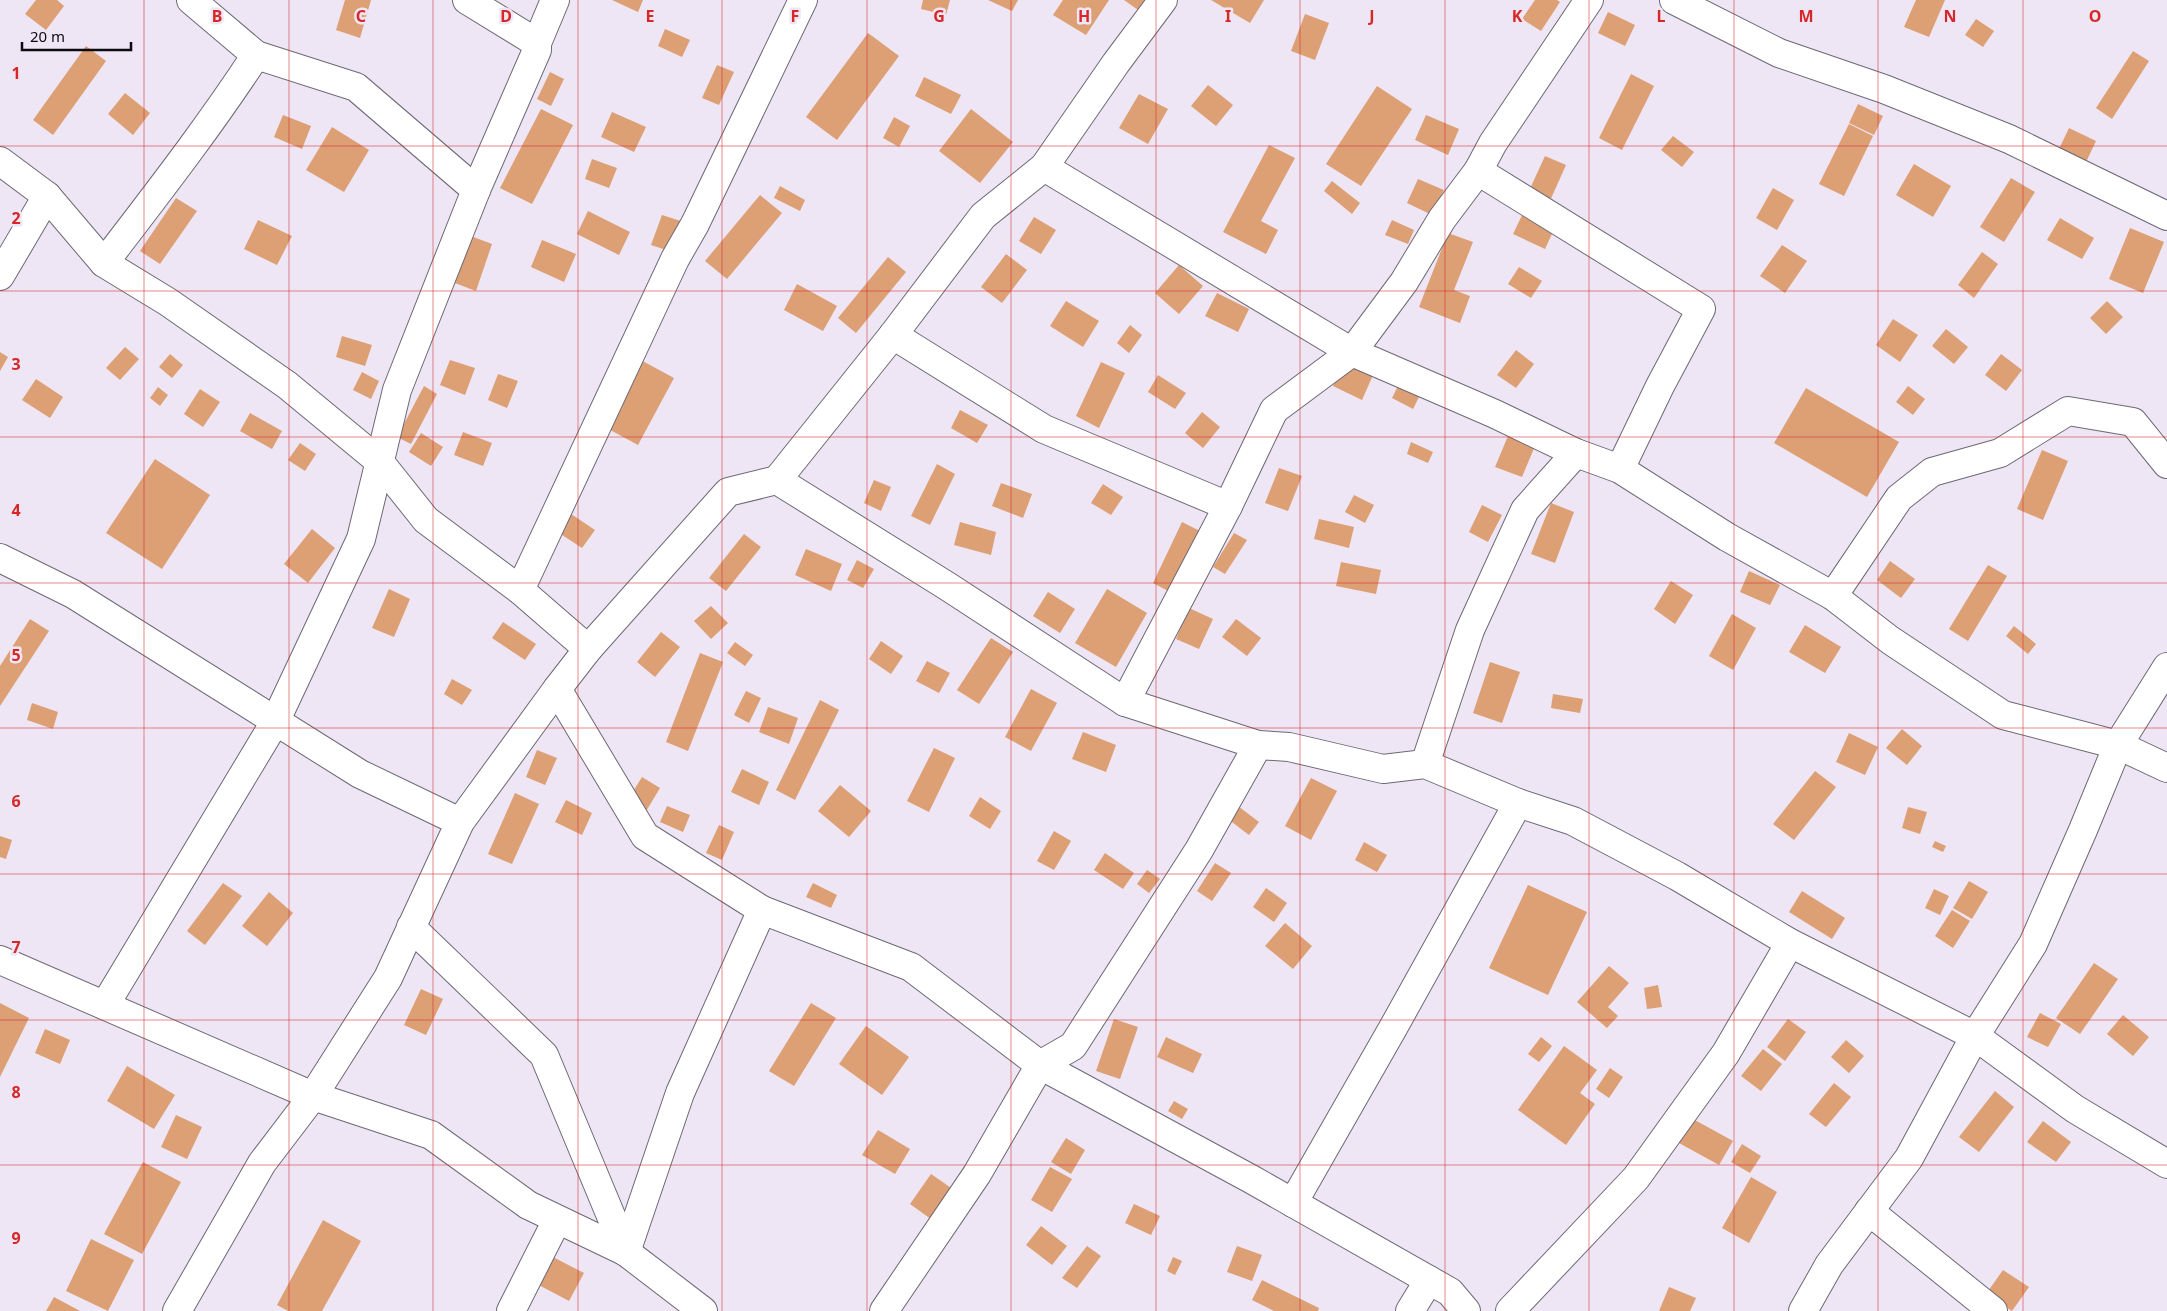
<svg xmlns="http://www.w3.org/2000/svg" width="2167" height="1311" font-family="'Noto Sans',sans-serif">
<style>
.building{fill:#dd9f74}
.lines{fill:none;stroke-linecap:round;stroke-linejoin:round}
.street-casing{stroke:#6e6874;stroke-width:30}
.street{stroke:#fff;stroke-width:28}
.grid{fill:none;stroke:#d62828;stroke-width:1;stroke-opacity:0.55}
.grid-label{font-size:16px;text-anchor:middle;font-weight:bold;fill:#d62828;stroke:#eee6f5;stroke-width:5;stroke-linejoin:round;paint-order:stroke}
</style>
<rect width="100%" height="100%" fill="#eee6f5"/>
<g class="building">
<polygon points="36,0 57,0 64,6 46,30 25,14"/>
<polygon points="345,0 371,0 360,38 336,30"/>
<polygon points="612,0 643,0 638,12"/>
<polygon points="923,0 950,0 946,15 921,9"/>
<polygon points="988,0 1018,0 1012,11"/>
<polygon points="1063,0 1109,0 1086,35 1053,15"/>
<polygon points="1124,0 1149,0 1141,12"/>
<polygon points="1211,0 1264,0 1250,23"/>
<polygon points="1535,0 1557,0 1560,2 1541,31 1522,19"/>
<polygon points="1916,0 1945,0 1929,37 1904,27"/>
<polygon points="1608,12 1635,25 1625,46 1598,33"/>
<polygon points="1305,14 1329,23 1315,60 1291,51"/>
<polygon points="1976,19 1994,31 1983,47 1965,35"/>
<polygon points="665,29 690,40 682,57 658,46"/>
<polygon points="868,33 899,56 837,140 806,117"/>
<polygon points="86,46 106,61 53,135 33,120"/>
<polygon points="2133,51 2149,61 2112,119 2096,108"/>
<polygon points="717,65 734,72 719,105 702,98"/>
<polygon points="550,72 564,79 551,106 537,99"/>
<polygon points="1631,74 1654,86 1622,150 1599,138"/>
<polygon points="924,77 961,95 951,114 915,96"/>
<polygon points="1208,85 1233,105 1216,126 1191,106"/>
<polygon points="1377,86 1412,109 1361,186 1326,164"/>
<polygon points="125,93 150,113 133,135 108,114"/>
<polygon points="1139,94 1168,109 1148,144 1119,128"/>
<polygon points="1858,104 1883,116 1874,135 1849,123"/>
<polygon points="541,109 573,125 532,204 500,188"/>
<polygon points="971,109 1013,142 980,183 939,151"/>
<polygon points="612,112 646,127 634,152 601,137"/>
<polygon points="283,115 311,126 302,149 274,137"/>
<polygon points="1426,115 1459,129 1448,155 1415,140"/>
<polygon points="894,117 910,126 899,147 883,138"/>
<polygon points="1849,124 1873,136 1844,196 1819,184"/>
<polygon points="332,127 369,150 344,192 306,170"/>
<polygon points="2069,128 2096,141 2086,162 2059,149"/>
<polygon points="1673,136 1694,152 1682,167 1661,150"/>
<polygon points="1269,145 1295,158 1261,221 1278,230 1266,254 1223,232"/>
<polygon points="1545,156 1566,165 1549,203 1528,193"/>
<polygon points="592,159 617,168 609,188 585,179"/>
<polygon points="1914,164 1951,186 1933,217 1896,195"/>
<polygon points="2011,178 2035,192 2004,242 1980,227"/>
<polygon points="1418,179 1444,190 1432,215 1407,203"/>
<polygon points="1332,181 1360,203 1352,214 1324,191"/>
<polygon points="780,186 805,200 800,211 774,198"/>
<polygon points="1773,188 1794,200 1777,230 1756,218"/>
<polygon points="760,195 782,213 727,279 705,261"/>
<polygon points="176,198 197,211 160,264 140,251"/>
<polygon points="1526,207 1557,223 1545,249 1513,234"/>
<polygon points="588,211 630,232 619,255 577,234"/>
<polygon points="662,215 684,222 672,252 651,245"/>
<polygon points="1034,217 1056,230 1041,254 1019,241"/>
<polygon points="2060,218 2094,238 2082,259 2047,240"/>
<polygon points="258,220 292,236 277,265 244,249"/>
<polygon points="1392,220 1414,230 1408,244 1385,235"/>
<polygon points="2130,228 2164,242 2143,293 2109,279"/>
<polygon points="1448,233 1473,242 1454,290 1470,296 1460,323 1419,307"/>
<polygon points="468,235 492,244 476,291 452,282"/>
<polygon points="542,240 576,254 564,282 531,267"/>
<polygon points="1782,245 1807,261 1785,293 1760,276"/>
<polygon points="1982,252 1998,264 1974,298 1958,285"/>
<polygon points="1006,254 1027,270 1002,303 981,287"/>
<polygon points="888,257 906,272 856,333 838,318"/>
<polygon points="1179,265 1203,286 1179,314 1155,293"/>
<polygon points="1519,267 1542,281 1531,298 1508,284"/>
<polygon points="797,284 837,306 823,331 784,310"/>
<polygon points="1217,293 1249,309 1238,332 1205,316"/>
<polygon points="1066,301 1099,321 1083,347 1050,326"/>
<polygon points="2107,301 2123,317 2106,334 2090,318"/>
<polygon points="1893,319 1918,335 1900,362 1876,345"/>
<polygon points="1130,325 1142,335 1129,353 1117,343"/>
<polygon points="1946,329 1968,347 1954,364 1932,346"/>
<polygon points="342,336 372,345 365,366 336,357"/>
<polygon points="125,347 139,359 120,380 106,368"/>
<polygon points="1516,350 1534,364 1516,388 1497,375"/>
<polygon points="0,352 8,357 0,371"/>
<polygon points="170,354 183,365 172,378 159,367"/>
<polygon points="2001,354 2022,370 2006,391 1985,375"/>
<polygon points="637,358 674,378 638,445 601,425"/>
<polygon points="450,360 475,368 465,395 440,385"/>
<polygon points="1345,360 1374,373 1362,400 1333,386"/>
<polygon points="1101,362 1125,373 1099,428 1076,416"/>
<polygon points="362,372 379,381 371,399 353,390"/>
<polygon points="498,374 518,381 507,408 488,400"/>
<polygon points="1158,375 1186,393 1175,409 1148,392"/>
<polygon points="36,379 63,397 50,418 22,400"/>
<polygon points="1400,382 1421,393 1413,409 1392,398"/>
<polygon points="424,386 437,394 411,444 397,437"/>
<polygon points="1908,386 1925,399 1913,415 1896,402"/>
<polygon points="158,387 168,395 160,406 150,398"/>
<polygon points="1806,388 1899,442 1867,497 1774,443"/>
<polygon points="200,389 220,402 203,427 184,414"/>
<polygon points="960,410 988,425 977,443 951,428"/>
<polygon points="1202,412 1220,427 1203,448 1185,433"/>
<polygon points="250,413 282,431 272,449 240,431"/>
<polygon points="463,432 492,443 483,466 454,455"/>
<polygon points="421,433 443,447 431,466 409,452"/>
<polygon points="1508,436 1535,446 1522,477 1495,467"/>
<polygon points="1411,442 1433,452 1428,463 1407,454"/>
<polygon points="300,443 316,454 305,471 288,460"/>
<polygon points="2042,450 2068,461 2043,520 2017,509"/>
<polygon points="155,459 210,495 162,569 106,533"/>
<polygon points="937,464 955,474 930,525 911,516"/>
<polygon points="1279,468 1302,476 1288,511 1265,503"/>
<polygon points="874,480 891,487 881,511 864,503"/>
<polygon points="1001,483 1032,494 1023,518 992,506"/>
<polygon points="1103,484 1123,497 1111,515 1091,503"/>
<polygon points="1354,495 1374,505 1365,523 1345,512"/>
<polygon points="1551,503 1574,512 1555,563 1531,554"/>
<polygon points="1482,505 1502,515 1488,542 1469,532"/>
<polygon points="565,510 595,530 582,548 553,529"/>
<polygon points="1319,519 1354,527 1349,548 1314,539"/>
<polygon points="960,522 996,532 991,555 954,545"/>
<polygon points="1182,522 1202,532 1172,593 1153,583"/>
<polygon points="312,529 335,548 308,583 284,564"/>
<polygon points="1234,533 1247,540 1225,574 1213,567"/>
<polygon points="744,534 761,547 726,591 709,578"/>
<polygon points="806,549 842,564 831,591 795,575"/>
<polygon points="857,560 874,569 863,588 847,580"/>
<polygon points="1890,561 1915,579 1901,598 1877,580"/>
<polygon points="1341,562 1381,570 1376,594 1336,586"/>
<polygon points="1988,565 2007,576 1968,641 1949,629"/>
<polygon points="1749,571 1780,585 1770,605 1740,592"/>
<polygon points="1671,581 1693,595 1675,624 1654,609"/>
<polygon points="389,589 410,599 394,637 372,628"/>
<polygon points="1107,589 1147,613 1116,667 1075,643"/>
<polygon points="1048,592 1075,609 1060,633 1033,616"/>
<polygon points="711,606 728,623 711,639 694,621"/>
<polygon points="1189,608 1213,619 1199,649 1176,639"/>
<polygon points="1732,614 1756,628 1733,670 1709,656"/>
<polygon points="30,619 49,631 0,706 0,666"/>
<polygon points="1236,619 1261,638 1247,656 1222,637"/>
<polygon points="503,622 536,644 525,660 492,638"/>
<polygon points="1805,625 1841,647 1825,673 1789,652"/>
<polygon points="2014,626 2036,644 2028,654 2006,636"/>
<polygon points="661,632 680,647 655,677 637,662"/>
<polygon points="991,638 1013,652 979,704 957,690"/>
<polygon points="881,641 903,656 891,674 869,659"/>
<polygon points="735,642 753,655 745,666 727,653"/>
<polygon points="700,653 723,662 688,751 666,742"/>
<polygon points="927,661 950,673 939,693 916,681"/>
<polygon points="1490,662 1520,672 1502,723 1473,713"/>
<polygon points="452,679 472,690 462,705 444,694"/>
<polygon points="1031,689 1057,703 1031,751 1005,737"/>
<polygon points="746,691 761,698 749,723 734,715"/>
<polygon points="1553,694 1583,699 1580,713 1551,708"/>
<polygon points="820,700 839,710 795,800 776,790"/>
<polygon points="32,703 58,712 53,729 27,720"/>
<polygon points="768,707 798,718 789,744 759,732"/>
<polygon points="1902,729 1922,746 1907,765 1886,748"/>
<polygon points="1083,732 1116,745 1106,772 1072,759"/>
<polygon points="1849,733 1878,747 1865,775 1836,762"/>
<polygon points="934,748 955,758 929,812 907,801"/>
<polygon points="537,750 557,758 545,785 526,777"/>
<polygon points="742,769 769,782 759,805 731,792"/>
<polygon points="1815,771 1836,787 1794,840 1773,824"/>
<polygon points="642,777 660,788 645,813 627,801"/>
<polygon points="1311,778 1337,791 1311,840 1285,826"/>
<polygon points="840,785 871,811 849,837 818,811"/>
<polygon points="515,793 539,804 512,864 488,854"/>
<polygon points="980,797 1001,811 990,829 969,816"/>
<polygon points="566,800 592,813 582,835 555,822"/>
<polygon points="667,806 690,815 683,832 660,822"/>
<polygon points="1238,806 1259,822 1249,835 1228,819"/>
<polygon points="1908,807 1927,812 1920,834 1902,828"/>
<polygon points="719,825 734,832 722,860 706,853"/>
<polygon points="1054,831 1071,841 1054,870 1037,861"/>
<polygon points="0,836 12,840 6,859 0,857"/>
<polygon points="1935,841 1946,846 1943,852 1932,847"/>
<polygon points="1364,842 1387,855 1377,872 1355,860"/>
<polygon points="1105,853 1134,873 1123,889 1094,870"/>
<polygon points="1215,863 1231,873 1212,901 1197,891"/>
<polygon points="1147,870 1160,879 1149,893 1137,884"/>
<polygon points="1969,881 1988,892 1972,919 1953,908"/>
<polygon points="223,883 242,896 205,945 187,931"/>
<polygon points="813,883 837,895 831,908 806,897"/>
<polygon points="1528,885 1587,912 1548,995 1489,968"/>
<polygon points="1266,888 1287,903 1274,922 1253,907"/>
<polygon points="1934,889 1949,896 1940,915 1925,908"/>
<polygon points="1802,891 1845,918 1832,939 1789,912"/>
<polygon points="269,892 293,913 267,946 242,926"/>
<polygon points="1952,910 1970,921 1953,948 1935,936"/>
<polygon points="1285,923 1312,946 1293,969 1265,946"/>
<polygon points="2094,963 2118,979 2080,1034 2056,1018"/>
<polygon points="1609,966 1629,983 1608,1007 1618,1016 1607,1028 1577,1002"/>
<polygon points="1658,985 1662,1007 1647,1009 1644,988"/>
<polygon points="421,989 443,999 426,1035 404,1025"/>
<polygon points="0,1003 29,1018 0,1077"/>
<polygon points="811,1003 836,1018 794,1086 769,1071"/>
<polygon points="2040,1013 2061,1024 2048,1047 2027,1037"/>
<polygon points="2123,1015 2149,1037 2133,1056 2107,1034"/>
<polygon points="1114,1019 1138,1027 1120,1079 1096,1071"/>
<polygon points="1788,1019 1806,1032 1785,1061 1767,1047"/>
<polygon points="866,1026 909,1057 882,1095 839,1064"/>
<polygon points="45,1029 70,1040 60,1064 35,1053"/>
<polygon points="1166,1037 1202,1054 1193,1073 1157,1057"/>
<polygon points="1541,1037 1552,1046 1539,1062 1528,1054"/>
<polygon points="1846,1040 1864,1056 1849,1073 1831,1057"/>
<polygon points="1564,1046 1597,1070 1580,1093 1595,1104 1566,1145 1518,1110"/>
<polygon points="1763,1049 1782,1064 1761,1091 1741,1076"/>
<polygon points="127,1066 175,1095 154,1129 107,1101"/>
<polygon points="1610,1068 1623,1077 1609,1098 1596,1089"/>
<polygon points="1834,1083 1851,1097 1826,1127 1809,1114"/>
<polygon points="1995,1091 2014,1107 1979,1152 1959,1137"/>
<polygon points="1174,1101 1188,1109 1182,1119 1168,1111"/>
<polygon points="176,1115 202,1127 187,1159 161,1147"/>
<polygon points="1693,1119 1733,1141 1719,1165 1679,1143"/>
<polygon points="2043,1121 2071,1142 2056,1162 2027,1142"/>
<polygon points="878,1130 910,1149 895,1174 862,1155"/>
<polygon points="1066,1138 1085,1150 1071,1174 1051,1162"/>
<polygon points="1742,1144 1761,1156 1750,1173 1731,1162"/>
<polygon points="143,1162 181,1182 142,1254 104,1234"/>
<polygon points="1050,1167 1072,1179 1052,1212 1031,1200"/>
<polygon points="931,1174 957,1192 935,1222 910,1204"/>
<polygon points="1751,1177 1777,1192 1749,1243 1722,1228"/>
<polygon points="1134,1204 1160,1216 1151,1235 1125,1223"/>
<polygon points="323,1220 361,1241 322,1311 288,1311 277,1305"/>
<polygon points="1041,1226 1067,1246 1052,1265 1026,1245"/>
<polygon points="91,1239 134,1260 108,1311 66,1291"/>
<polygon points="1087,1246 1101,1256 1077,1288 1062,1278"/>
<polygon points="1237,1246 1262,1255 1252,1281 1227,1272"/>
<polygon points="549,1255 584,1273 569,1301 535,1283"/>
<polygon points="1173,1257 1182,1261 1175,1275 1167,1271"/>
<polygon points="2003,1270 2029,1287 2012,1311 1986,1294"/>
<polygon points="1262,1280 1319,1308 1318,1311 1274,1311 1252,1300"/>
<polygon points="1669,1287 1696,1298 1690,1311 1659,1311"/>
<polygon points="54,1297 80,1311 46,1311"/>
</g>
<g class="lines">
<defs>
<g id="street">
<polyline points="191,0 256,55 356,87 476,190"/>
<polyline points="467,0 537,43"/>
<polyline points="1674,0 1779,53 1884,89 2009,139 2167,216"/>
<polyline points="0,161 47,196 104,263 168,302 287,385 379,461 426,520 520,590 588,649"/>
<polyline points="1044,167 1352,352 1495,414 1576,453 1620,469 1727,537 1833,596 1890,640 2003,715 2118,745 2167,667"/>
<polyline points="1478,171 1701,309 1660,386 1620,469"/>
<path d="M104 263C156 195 209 127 256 55"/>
<polyline points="0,276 47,196"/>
<polyline points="893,335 1044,429 1228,506"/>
<polyline points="777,480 947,586 1125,702 1258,745 1289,747 1383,769 1425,764 1518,803 1573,821 1677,876 1790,943 1975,1036 2075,1109 2167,1164"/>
<polyline points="0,558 73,594 360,774 460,822"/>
<polyline points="520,590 675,259 695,224 803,0"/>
<polyline points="1833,596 1899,498 1932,472 2000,453 2068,411 2133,422 2167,464"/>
<polyline points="557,689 645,836 762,910 911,967 1040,1065 1251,1179 1450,1292 1466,1311"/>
<polyline points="1125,702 1228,506 1274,410 1352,352 1404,282 1442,219 1478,171 1493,143 1589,0"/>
<polyline points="1425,764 1470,630 1525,510 1576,453"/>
<polyline points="411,927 544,1055 626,1252"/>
<polyline points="0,960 313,1096 431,1135 528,1205 626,1252 703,1311"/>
<polyline points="105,1005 275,722 361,539 397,390 476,190 537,50 537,43 555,0"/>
<polyline points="1293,1203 1393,1028 1518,803"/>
<polyline points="1869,1211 1993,1311"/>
<polyline points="626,1252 680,1093 762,910"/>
<polyline points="177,1311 262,1163 313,1096 388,978 460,822 557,689 588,649 728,492 777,480 893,335 983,216 1044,167 1116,63 1163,0"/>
<polyline points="511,1311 557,1220"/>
<polyline points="884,1311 977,1174 1040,1065 1073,1046 1199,850 1258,745"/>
<polyline points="1410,1311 1429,1280"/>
<polyline points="1510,1311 1636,1178 1726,1053 1790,943"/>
<polyline points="1803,1311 1829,1265 1909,1158 1975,1036 2033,944 2083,830 2118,745 2167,768"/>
</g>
</defs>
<use href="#street" class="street-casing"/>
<use href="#street" class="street"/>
</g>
<path class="grid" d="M144 0V1311M289 0V1311M433 0V1311M578 0V1311M722 0V1311M867 0V1311M1011 0V1311M1156 0V1311M1300 0V1311M1445 0V1311M1589 0V1311M1734 0V1311M1878 0V1311M2023 0V1311M0 146H2167M0 291H2167M0 437H2167M0 583H2167M0 728H2167M0 874H2167M0 1020H2167M0 1165H2167"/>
<g class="grid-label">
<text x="217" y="22">B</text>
<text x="361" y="22">C</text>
<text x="506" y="22">D</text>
<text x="650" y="22">E</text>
<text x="795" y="22">F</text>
<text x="939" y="22">G</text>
<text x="1084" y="22">H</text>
<text x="1228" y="22">I</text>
<text x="1372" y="22">J</text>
<text x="1517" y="22">K</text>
<text x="1661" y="22">L</text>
<text x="1806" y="22">M</text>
<text x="1950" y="22">N</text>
<text x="2095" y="22">O</text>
<text x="16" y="79">1</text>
<text x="16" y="224">2</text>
<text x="16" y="370">3</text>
<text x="16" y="516">4</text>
<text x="16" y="661">5</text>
<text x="16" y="807">6</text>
<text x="16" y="953">7</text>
<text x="16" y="1098">8</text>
<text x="16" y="1244">9</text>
</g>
<path d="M22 42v8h109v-8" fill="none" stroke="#0d0a0f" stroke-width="2.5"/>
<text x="30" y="42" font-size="15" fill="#0d0a0f" stroke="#eee6f5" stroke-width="4" paint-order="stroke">20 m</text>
</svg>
